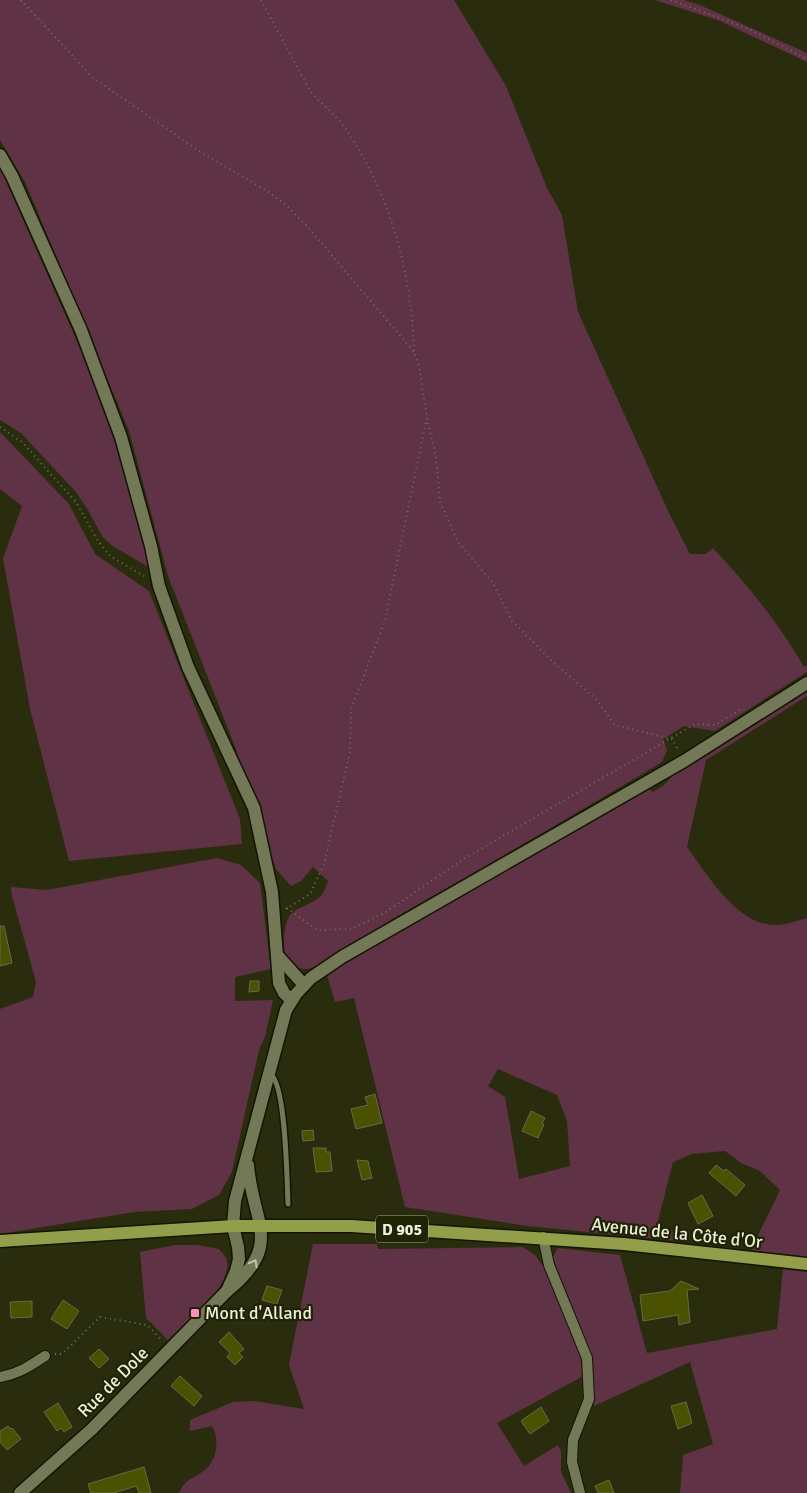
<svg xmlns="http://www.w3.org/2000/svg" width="807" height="1493" font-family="Signika,sans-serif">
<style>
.green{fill:#603245;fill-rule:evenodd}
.building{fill:#4a5101;stroke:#666b4a}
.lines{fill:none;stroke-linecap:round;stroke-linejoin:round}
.lane-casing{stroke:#121500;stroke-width:8}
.street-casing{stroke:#121500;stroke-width:12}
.secondary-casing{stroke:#121500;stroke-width:15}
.primary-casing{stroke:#121500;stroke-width:15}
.path{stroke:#6e7257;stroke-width:2;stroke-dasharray:1 4;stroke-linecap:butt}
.lane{stroke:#737857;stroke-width:5}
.street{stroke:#737857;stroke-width:10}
.secondary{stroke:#737857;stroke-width:12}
.primary{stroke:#939e4a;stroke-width:12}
.oneway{stroke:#c1c5ad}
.poi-dot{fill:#fe8ebc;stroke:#202304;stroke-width:2}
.labels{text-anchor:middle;stroke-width:4.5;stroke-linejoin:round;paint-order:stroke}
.shield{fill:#202304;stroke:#aeb29b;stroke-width:1}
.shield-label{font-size:16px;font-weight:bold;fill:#ebefdc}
.street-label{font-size:18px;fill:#ebefdc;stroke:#202304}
.poi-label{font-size:18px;fill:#ebefdc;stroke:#202304;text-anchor:start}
</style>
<rect width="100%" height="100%" fill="#292d0e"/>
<g class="green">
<path d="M0 0H454L506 86 547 188 562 215 578 312 670 515 690 554H706L713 548C747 584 779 623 804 667L807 665V672L715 731 684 726 663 739 667 750 662 762C574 815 486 866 396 917 368 933 342 956 312 968 304 971 293 967 288 961 281 952 283 919 293 912 309 902 322 903 328 881L313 867 301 881 291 886 276 869 236 749 168 576 129 431 25 182 0 140Z"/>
<polygon points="655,0 684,0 700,5 807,53 807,62 720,21"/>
<polygon points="0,168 92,375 121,456 150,568 111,545 102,536 88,510 76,492 21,433 0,420"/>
<polygon points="0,432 69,504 95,554 149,591 240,819 242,844 69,861 30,709 3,558 22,506 0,489"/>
<path d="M807 687V696L706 760 687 847C707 874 738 927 777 925 787 925 798 920 807 918V1257L751 1250 780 1190 760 1171 741 1163 725 1151 692 1154 673 1162 657 1225 676 1232 679 1241 527 1226 405 1207 354 998 335 1002 326 972 453 902 645 787 653 792 664 785 678 770ZM498 1069 557 1095 567 1121 570 1166 519 1179 505 1097 488 1086Z"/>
<polygon points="217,858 241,865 260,883 271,969 235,977 235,1001 273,1000 265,1037 259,1050 232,1172 219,1195 192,1209 134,1212 0,1234 0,1009 33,997 36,982 12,896 11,887 47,890"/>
<path d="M313 1244H377L378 1249 522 1247 535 1255 545 1269 583 1360 585 1375 497 1423 524 1466 558 1445 561 1451V1472L571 1493H179C186 1478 193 1479 205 1470 217 1460 220 1439 212 1426L190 1431V1420L233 1402 255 1401 304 1409 289 1365Z"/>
<path d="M175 1245H198L219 1249C222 1253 227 1257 227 1262 231 1288 186 1322 168 1340L146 1318 140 1252Z"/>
<polygon points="558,1248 620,1255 647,1353 777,1329 783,1269 807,1272 807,1493 680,1493 683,1455 713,1444 690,1362 594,1406 591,1372 553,1257"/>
</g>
<g class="building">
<polygon points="0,926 4,926 12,963 0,966"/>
<polygon points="250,981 259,981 259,991 249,992"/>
<polygon points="375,1094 382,1123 356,1129 351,1109 368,1105 365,1097"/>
<polygon points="531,1111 545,1118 542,1123 544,1124 538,1138 522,1131"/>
<polygon points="313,1130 314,1140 303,1141 302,1131"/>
<polygon points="313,1148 326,1148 326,1152 330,1152 332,1171 316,1172"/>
<polygon points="357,1160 368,1161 372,1178 362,1180"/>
<polygon points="716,1165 724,1171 726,1169 745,1185 736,1196 709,1173"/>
<polygon points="702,1195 713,1216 698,1224 688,1203"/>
<polygon points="681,1281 699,1289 687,1290 690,1322 679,1325 678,1315 643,1321 640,1295 670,1291"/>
<polygon points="267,1286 282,1290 277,1304 262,1300"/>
<polygon points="63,1300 79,1311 67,1329 51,1319"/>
<polygon points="32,1301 32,1317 11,1318 10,1302"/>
<polygon points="229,1332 244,1349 239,1353 243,1357 235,1365 227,1357 230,1353 219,1342"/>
<polygon points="99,1349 109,1359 99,1368 89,1358"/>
<polygon points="180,1376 202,1396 194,1406 171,1386"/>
<polygon points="686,1402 692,1423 678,1429 671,1406"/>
<polygon points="58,1403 72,1427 64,1432 61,1428 57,1431 44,1412"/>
<polygon points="541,1407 549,1421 530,1434 521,1421"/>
<polygon points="8,1426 11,1429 12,1428 21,1439 7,1450 0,1442 0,1431"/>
<polygon points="144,1467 151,1493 139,1493 136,1486 114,1493 91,1493 88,1484"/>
<polygon points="609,1480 614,1493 598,1493 595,1486"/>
</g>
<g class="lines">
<defs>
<path id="lane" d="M270 1074C286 1082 287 1183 288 1204"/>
<g id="street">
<polyline points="543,1237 549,1265 587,1358 589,1399 573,1440 572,1462 580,1493"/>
<path d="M0 1377C18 1374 30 1366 45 1356"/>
</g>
<g id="secondary">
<polyline points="0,155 12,176 81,330 121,437 151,546 159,586 188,667 254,808 272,892 279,983 284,993 291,1000"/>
<polyline points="278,956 304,985"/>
<polyline points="227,1291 236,1271 239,1259 238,1247 233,1226 235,1201 286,1010 296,994 311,978 342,957 684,761 807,683"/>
<path d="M20 1493 92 1429 227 1291C285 1245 252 1222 248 1165"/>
</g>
<polyline id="primary" points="0,1241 233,1226 351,1226 624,1244 807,1264"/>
</defs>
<use href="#lane" class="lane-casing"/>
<use href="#street" class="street-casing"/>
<use href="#secondary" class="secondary-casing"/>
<use href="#primary" class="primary-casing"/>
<g class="path">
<polyline points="21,0 92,77 199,151 267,191 287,206 306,225 414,352 419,366 427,418 436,457 440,502 458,542 493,583 512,621 554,663 595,698 615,725 672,739 678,750"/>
<path d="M261 0 309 89C319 103 335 113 345 128 390 193 412 273 414 352"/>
<polyline points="671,0 749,29 807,59"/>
<polyline points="0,427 22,442 76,502 98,541 110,556 144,576"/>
<polyline points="287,908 317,930 351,929 386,912 462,860 695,724 715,725 743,708"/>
<polyline points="286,909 310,894 324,864 350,752 351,709 385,621 426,421"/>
<polyline points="55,1354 62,1354 100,1317 147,1325 162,1340"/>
</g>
<use href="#lane" class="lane"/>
<use href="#street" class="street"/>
<use href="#secondary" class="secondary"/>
<use href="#primary" class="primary"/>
</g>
<defs><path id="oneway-chevron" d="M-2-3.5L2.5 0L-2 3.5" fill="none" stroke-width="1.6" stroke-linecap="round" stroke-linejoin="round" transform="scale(1.25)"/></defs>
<use class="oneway" href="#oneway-chevron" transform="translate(254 1263) rotate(-61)"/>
<rect class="poi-dot" x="190" y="1308" width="10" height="10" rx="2.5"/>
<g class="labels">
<rect class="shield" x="376" y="1215.5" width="52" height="27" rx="4"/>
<g class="shield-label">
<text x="402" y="1235">D 905</text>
</g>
<g class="street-label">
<text transform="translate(677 1233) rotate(6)" y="6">Avenue de la Côte d'Or</text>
<text transform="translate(113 1382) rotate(-45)" y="6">Rue de Dole</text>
</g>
<g class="poi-label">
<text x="205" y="1319">Mont d'Alland</text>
</g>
</g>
</svg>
